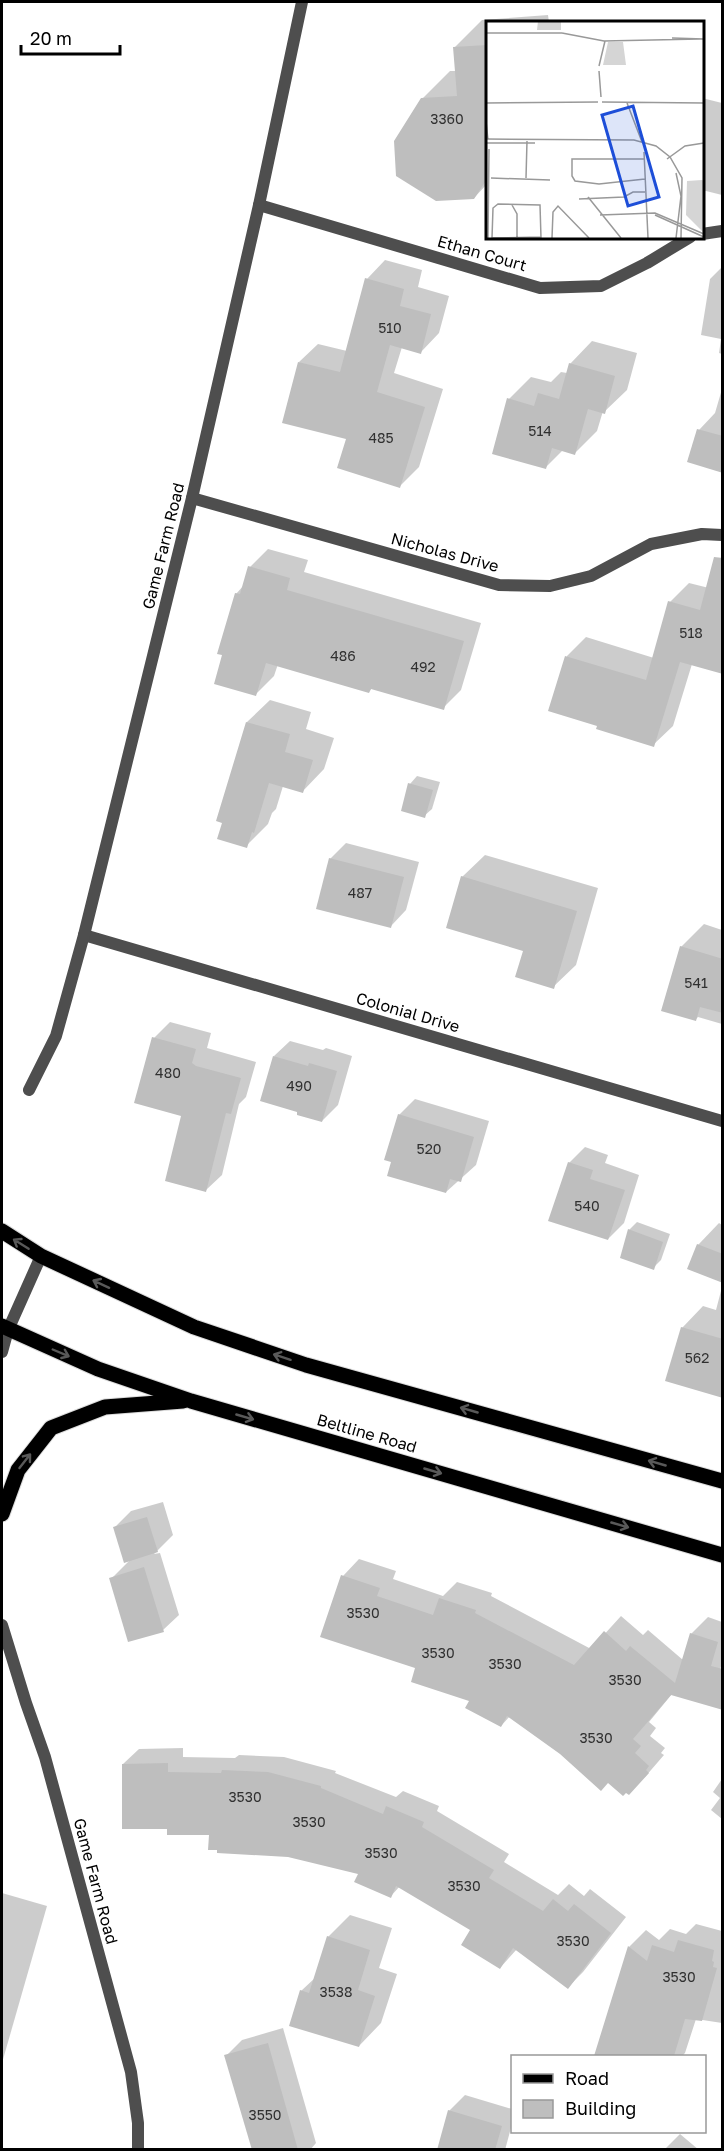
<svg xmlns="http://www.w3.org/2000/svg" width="724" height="2151" font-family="'Golos Text',sans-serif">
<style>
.shadow{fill:#0003}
.building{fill:#bebebe}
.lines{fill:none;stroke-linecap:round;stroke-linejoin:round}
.primary-casing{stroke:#dbdbdb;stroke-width:17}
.minor{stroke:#4e4e4e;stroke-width:12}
.tertiary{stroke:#4e4e4e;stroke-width:12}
.primary{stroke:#000;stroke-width:15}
.oneway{stroke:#595959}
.labels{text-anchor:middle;stroke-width:4.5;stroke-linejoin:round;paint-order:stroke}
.number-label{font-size:14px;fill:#303030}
.street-label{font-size:16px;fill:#000;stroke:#fff}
.inset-road{fill:none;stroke:#999;stroke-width:1.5}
.view{fill:#1d4ed8;fill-opacity:0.15;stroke:#1d4ed8;stroke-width:3}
.inset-edge{fill:none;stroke:#000;stroke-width:3}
</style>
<rect width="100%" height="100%" fill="#fff"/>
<g class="shadow">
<polygon points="548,15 549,22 487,22 487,184 474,198 422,99 450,71 457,71 455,47 482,20"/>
<polygon points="702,98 722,103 722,195 702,190"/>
<polygon points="385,260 422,270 418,287 449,296 439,333 421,352 402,347 394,373 443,389 419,467 400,486 348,438 299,362 318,344 347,351 367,279"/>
<polygon points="722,267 722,354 719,353 721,339 701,335 710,279"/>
<polygon points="592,341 637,353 627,390 604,412 603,411 597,431 575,453 563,450 545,468 509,399 531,377 551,382 561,372 567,373 570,364"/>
<polygon points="722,389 722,471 699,430 715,413"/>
<polygon points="268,549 308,560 304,572 481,623 461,690 443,708 372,688 369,691 278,664 274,676 256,694 236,594 244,585 250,567"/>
<polygon points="689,583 709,588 692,664 673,726 653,745 599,725 550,710 567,656 586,637 654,658 670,602"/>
<polygon points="270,700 311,712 306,729 334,738 324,769 302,792 283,786 276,809 272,813 268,824 246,846 247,722"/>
<polygon points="417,776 440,782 432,809 424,816 410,784"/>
<polygon points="346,843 419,862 406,910 391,926 330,859"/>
<polygon points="485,855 598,888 576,965 553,987 525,950 462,877"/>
<polygon points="704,924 722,930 722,1024 698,1017 696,1019 681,947"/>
<polygon points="170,1022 211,1033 207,1048 256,1062 246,1097 239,1104 222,1175 206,1190 182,1115 154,1038"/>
<polygon points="290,1041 323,1050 326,1048 352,1056 338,1105 322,1121 299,1111 274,1056"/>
<polygon points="415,1099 489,1121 476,1165 446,1192 393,1161 399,1115"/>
<polygon points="585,1147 608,1155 605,1163 639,1175 624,1223 608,1239 569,1163"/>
<polygon points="637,1222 670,1234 661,1260 653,1268 629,1230"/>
<polygon points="719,1223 722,1225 722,1281 698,1245"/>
<polygon points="722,1287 722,1397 682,1328 703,1306 716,1310"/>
<polygon points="163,1502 173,1535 154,1554 160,1553 179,1615 163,1630 111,1579 131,1559 115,1527 131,1511"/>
<polygon points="359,1559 396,1571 393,1579 443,1596 457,1582 492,1593 491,1596 591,1649 621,1616 643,1635 648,1630 683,1660 691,1634 708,1617 722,1622 722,1663 718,1677 672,1694 649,1722 656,1728 650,1736 665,1748 661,1753 664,1755 645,1777 626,1791 561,1753 510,1716 501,1726 471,1700 417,1668 343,1576"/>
<polygon points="183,1748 183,1757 235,1758 239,1755 284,1757 336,1771 335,1773 396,1797 403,1791 439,1806 437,1811 509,1854 504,1862 558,1895 569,1884 584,1896 590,1889 626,1917 583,1972 568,1987 517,1949 500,1968 472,1930 400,1886 391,1896 360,1872 288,1856 210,1833 169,1827 123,1764 139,1749"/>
<polygon points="722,1779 722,1819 711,1810 720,1798 713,1792"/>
<polygon points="2,1893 47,1906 2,2063"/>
<polygon points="350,1915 392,1928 379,1968 397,1974 381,2023 359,2046 301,1991 316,1977 328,1937"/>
<polygon points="696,1924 722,1931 722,2023 696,2019 685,2053 682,2056 596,2056 629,1947 646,1930 659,1940 670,1929 686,1934"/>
<polygon points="283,2028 316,2143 310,2150 253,2150 226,2056 242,2040"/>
<polygon points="465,2095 512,2109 512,2124 505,2150 438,2150 449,2111"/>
<polygon points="680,2134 699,2150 664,2150"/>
</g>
<g class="building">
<polygon points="487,45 487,179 474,199 436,201 396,176 394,141 421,98 457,96 453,47"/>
<polygon points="365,278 404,289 400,306 431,314 421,354 390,345 377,392 425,407 400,488 337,468 346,439 282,423 298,362 340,372"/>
<polygon points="569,363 615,376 605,414 588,409 575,455 552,448 546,469 492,454 507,398 534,406 538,393 559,399"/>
<polygon points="697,429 723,436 723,473 687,462"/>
<polygon points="714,557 723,558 723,674 680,662 654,747 596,729 597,726 548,711 565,656 646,680 668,601 700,610"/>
<polygon points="248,566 290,578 287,590 464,641 444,710 371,689 369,693 266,663 256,696 214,684 222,655 217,654 235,593 240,594"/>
<polygon points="246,722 290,734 285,752 313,760 303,793 269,783 254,833 252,832 247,848 217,839 222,823 216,821"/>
<polygon points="408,783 433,790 425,818 401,811"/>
<polygon points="329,858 404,877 391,928 316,909"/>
<polygon points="461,876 577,911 554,989 515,977 523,951 446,928"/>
<polygon points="680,946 723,959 723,1013 700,1007 696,1021 661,1011"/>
<polygon points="152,1037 196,1049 192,1063 196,1066 241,1078 231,1114 226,1113 206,1192 165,1181 181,1116 134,1103"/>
<polygon points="273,1056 308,1066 309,1063 337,1071 322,1122 297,1115 297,1112 260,1101"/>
<polygon points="398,1114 474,1137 461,1182 450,1179 446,1193 387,1176 391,1162 384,1160"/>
<polygon points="568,1162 593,1170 590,1179 625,1190 608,1240 548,1221"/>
<polygon points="628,1229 663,1242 654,1270 620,1258"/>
<polygon points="697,1244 723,1254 723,1283 687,1269"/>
<polygon points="681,1327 723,1339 723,1398 665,1381"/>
<polygon points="147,1517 158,1552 124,1563 113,1527"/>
<polygon points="144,1567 164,1632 128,1642 109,1578"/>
<polygon points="341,1575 380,1588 377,1596 433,1615 439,1598 476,1610 475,1613 574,1665 604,1631 626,1651 630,1646 675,1683 690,1633 718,1642 711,1666 723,1669 723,1710 671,1695 633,1739 641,1746 635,1753 649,1766 646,1770 649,1773 629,1795 626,1793 623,1796 608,1783 601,1791 560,1754 507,1716 501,1727 465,1708 469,1701 411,1682 415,1668 320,1637"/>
<polygon points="168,1763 168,1772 221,1773 222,1770 268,1772 321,1786 321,1788 383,1814 386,1806 424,1822 422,1827 494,1870 489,1878 543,1911 553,1899 568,1911 574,1904 611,1933 568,1989 513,1948 500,1969 461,1945 470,1930 396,1886 391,1898 354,1882 358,1874 288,1857 217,1853 217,1850 208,1850 209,1835 167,1835 167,1829 122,1829 122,1764"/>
<polygon points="327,1936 370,1950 358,1990 375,1996 359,2047 289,2026 300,1990 309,1993"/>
<polygon points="678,1940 714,1950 712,1961 714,1962 713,1967 717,1968 702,2021 685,2019 674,2056 594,2056 628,1946 647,1961 652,1945 674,1952"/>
<polygon points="268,2043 298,2150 252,2150 224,2055"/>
<polygon points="448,2110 502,2126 495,2150 437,2150"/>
</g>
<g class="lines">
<defs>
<g id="primary">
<polyline points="2,1231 41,1256 194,1327 306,1365 722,1481"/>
<polyline points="2,1326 98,1369 191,1401 722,1555"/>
<polyline points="2,1514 18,1470 51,1428 105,1407 183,1401"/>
</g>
</defs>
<use href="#primary" class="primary-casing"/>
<g class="minor">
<polyline points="259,205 540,288 601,286 647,263 690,237"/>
<polyline points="702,234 722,231"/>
<polyline points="192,498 499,585 550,586 591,576 651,544 702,534 722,535"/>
<polyline points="84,935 722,1121"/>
<polyline points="29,1090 56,1036 84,935 192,498 259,205 302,2"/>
</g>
<g class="tertiary">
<polyline points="2,1352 8,1330 41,1256"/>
<polyline points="2,1625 26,1703 45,1757 131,2072 138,2123 138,2150"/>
</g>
<use href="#primary" class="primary"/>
</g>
<defs><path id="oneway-shaft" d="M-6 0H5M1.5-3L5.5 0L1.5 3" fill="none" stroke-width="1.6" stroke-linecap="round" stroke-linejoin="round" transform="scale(1.5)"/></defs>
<g class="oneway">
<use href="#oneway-shaft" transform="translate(21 1244) rotate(-148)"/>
<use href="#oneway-shaft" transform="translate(101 1284) rotate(-155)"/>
<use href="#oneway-shaft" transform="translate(61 1353) rotate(23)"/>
<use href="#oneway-shaft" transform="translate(282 1357) rotate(-162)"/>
<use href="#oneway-shaft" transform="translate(469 1410) rotate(-164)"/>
<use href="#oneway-shaft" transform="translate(245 1417) rotate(16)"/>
<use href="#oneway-shaft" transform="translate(25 1461) rotate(-52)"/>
<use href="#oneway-shaft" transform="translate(657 1463) rotate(-164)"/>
<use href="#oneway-shaft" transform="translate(433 1471) rotate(16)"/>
<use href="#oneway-shaft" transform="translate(620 1525) rotate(16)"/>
</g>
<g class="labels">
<g class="number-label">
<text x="447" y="124">3360</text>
<text x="390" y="333">510</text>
<text x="540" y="436">514</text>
<text x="381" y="443">485</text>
<text x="691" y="638">518</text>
<text x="343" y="661">486</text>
<text x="423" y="672">492</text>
<text x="360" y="898">487</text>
<text x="696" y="988">541</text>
<text x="168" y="1078">480</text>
<text x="299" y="1091">490</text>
<text x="429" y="1154">520</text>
<text x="587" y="1211">540</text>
<text x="697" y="1363">562</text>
<text x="363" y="1618">3530</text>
<text x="438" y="1658">3530</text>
<text x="505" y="1669">3530</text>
<text x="625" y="1685">3530</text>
<text x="596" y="1743">3530</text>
<text x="245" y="1802">3530</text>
<text x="309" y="1827">3530</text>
<text x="381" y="1858">3530</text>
<text x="464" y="1891">3530</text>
<text x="573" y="1946">3530</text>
<text x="679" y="1982">3530</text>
<text x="336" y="1997">3538</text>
<text x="265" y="2120">3550</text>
</g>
<g class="street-label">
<text transform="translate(482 253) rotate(16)" y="6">Ethan Court</text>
<text transform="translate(163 546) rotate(-76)" y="6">Game Farm Road</text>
<text transform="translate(445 552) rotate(15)" y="6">Nicholas Drive</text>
<text transform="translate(408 1012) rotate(16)" y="6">Colonial Drive</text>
<text transform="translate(367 1433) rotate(16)" y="6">Beltline Road</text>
<text transform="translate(96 1881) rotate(75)" y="6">Game Farm Road</text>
</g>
</g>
<g transform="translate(486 21)">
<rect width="218" height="218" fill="#fff"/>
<path d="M75 0V9H51L52 0ZM122 21H137L140 44H117ZM216 159 218 160 217 211 200 194 201 160Z" fill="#d5d5d5"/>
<path class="inset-road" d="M0 12H76M76 12 118 20 214 18M186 17 218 18M113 45 119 20M113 50 115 76M116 81 218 82M0 82 112 81M141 82 156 121M0 100 2 119M0 118 148 119 170 125 184 136 196 157 195 217M0 122H49M158 131 162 217M158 138H86V155L89 160 113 163 159 158M181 138 199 125 218 122M5 157 64 159M40 157 41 120M102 176 135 217M93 178 138 176 147 171H159M26 184 31 193V216M114 194 169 192 218 213M169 194 218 216M2 217 3 128M6 217 7 187 12 183 54 184 55 217M6 217 55 216M66 217 67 191 72 185 103 217M190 217 195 175 190 152"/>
<path class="view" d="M147 85 173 176 142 185 116 94Z"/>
<rect width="218" height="218" class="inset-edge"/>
</g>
<rect width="724" height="2151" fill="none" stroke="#000000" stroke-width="6"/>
<rect x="511" y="2055" width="195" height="78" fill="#ffffff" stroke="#999999" stroke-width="1.5"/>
<rect x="523" y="2074" width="30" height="9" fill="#000000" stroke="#999999" stroke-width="1.5"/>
<text x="565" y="2085" font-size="18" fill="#000000">Road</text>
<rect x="523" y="2100" width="30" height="18" fill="#bebebe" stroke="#999999" stroke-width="1.5"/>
<text x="565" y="2115" font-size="18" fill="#000000">Building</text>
<path d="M21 45v9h99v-9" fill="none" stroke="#000000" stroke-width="3"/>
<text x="30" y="45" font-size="18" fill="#000000" stroke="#ffffff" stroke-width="4.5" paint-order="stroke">20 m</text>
</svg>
